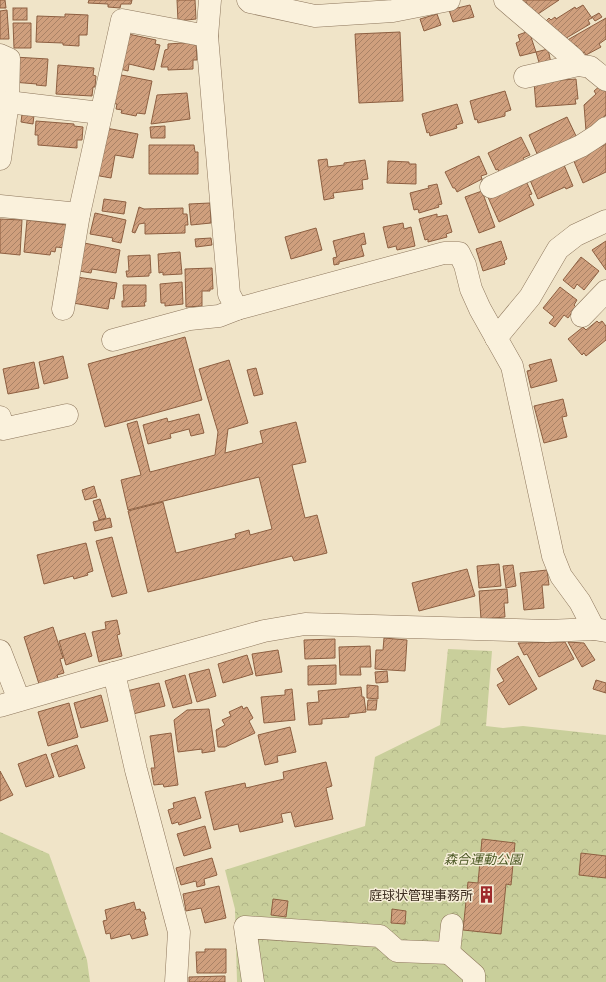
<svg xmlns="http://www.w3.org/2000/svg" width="606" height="982" font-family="Spectral,'Noto Sans JP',serif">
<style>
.forest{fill:url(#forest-crowns)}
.building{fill:url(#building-hatch);stroke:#8d5f41}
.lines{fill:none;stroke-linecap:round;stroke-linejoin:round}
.minor-casing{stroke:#8d765c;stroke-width:23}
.minor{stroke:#faf1dc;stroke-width:22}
.labels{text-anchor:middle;stroke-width:3;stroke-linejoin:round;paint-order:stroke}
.park-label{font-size:13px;font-style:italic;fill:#4d5a26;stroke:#f7eed8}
.poi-label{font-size:13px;fill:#3d2e20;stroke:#f7eed8;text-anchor:end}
</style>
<defs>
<pattern id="forest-crowns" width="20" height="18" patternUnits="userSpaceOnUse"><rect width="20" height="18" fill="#c9cf9b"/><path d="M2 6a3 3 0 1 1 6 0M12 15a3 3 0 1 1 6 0" fill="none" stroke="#aeb285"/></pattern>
<pattern id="building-hatch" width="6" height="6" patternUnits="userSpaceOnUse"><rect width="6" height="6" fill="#cf9f7d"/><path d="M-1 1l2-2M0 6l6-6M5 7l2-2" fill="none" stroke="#a98266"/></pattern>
</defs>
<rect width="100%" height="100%" fill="#f0e4c8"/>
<g class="forest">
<polygon points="448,649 492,651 486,726 503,728 523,726 606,735 606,982 237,982 235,909 225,870 365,826 375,757 440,725"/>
<polygon points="0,832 49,854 87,960 90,982 0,982"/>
</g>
<g class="building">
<polygon points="0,0 5,0 6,8 0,8"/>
<polygon points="89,0 132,0 131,4 121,4 120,8 108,7 108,4 88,3"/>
<polygon points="177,0 195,0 196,19 178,21"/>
<polygon points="517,0 559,0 535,16 526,2 520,5"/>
<polygon points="470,5 474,17 453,22 449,10"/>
<polygon points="583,5 592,18 588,20 590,24 563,40 543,24 549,18 551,20 555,17 556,19 575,7 576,9"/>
<rect x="13" y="8" width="14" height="12"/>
<polygon points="7,10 9,39 0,39 0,11"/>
<polygon points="599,13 602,17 595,21 592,17"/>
<polygon points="65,14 88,15 87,35 79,35 79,46 63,45 63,43 36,42 37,16 65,17"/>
<polygon points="437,14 441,25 424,31 420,19"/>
<polygon points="606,18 606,39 599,44 601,47 586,55 584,52 581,54 576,45 570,49 564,42"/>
<polygon points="13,23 31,23 31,48 14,48"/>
<polygon points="529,31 536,52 520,56 516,43 520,41 518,35"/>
<polygon points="400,32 403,101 359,103 355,34"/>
<polygon points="124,33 156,40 155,44 160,45 154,70 129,64 128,71 116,68"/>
<polygon points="196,42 197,60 193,60 193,69 168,70 168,67 161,67 165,50 168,49 168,44"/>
<polygon points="548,49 551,63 540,66 536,52"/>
<polygon points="14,57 48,59 46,86 36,85 37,84 12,82"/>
<polygon points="58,65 94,68 93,75 96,76 95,87 93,87 92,96 56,94"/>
<polygon points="116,74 152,81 145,114 137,113 136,116 121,113 122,110 116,109 117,104 110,103"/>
<polygon points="576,79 578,99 575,99 576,104 536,107 534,82"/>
<polygon points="601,85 606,90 606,115 598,122 586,131 584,105 596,94 594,91"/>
<polygon points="505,91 511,110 505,112 505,116 478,123 477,119 475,120 470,101"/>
<polygon points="187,93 190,119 151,124 157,95"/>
<polygon points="457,104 463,123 456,125 457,128 430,136 429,132 427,133 422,114"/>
<polygon points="22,114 34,115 33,124 21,122"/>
<polygon points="567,117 577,138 538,156 529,135"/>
<polygon points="36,121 74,124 74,126 83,127 82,140 77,140 77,148 38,145 38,135 35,135"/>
<polygon points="165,126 165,138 151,138 150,127"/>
<polygon points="106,128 138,134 133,158 115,155 111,178 94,175"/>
<polygon points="521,137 530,155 523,158 525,161 499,173 498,169 496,170 488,153"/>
<polygon points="606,139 606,172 583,183 573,159 604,145 602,141"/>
<polygon points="149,145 194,145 195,152 198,152 198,174 149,174"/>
<polygon points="479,156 487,174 481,176 482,179 457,192 455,188 453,188 445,172"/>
<polygon points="327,159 328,167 344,165 344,163 365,160 368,179 362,180 363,189 333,193 334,198 324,200 318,160"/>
<polygon points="388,161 409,162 409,164 416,164 416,184 387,183"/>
<polygon points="564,165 573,186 566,189 565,187 538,199 530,180"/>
<polygon points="526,181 532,194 529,195 534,205 499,222 487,195"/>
<polygon points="437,184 442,204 438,205 439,207 419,213 418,209 414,210 410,193 429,188 428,186"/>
<polygon points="482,191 495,227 479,233 465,197"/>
<polygon points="104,199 126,202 124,214 102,211"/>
<polygon points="210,203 211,223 191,225 189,204"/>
<polygon points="139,207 144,209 183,208 183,214 187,214 188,225 185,225 185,233 145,234 145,223 139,224 135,233 132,232"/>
<polygon points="95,213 126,220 121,243 112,241 113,238 90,234"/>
<polygon points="437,214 437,217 447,215 452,232 446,234 447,237 428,242 428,239 425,240 419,219"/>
<polygon points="0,219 22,220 20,255 0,253"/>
<polygon points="27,220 67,225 65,248 56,247 55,252 51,251 50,255 24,252"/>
<polygon points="403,223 404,229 411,227 415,246 397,250 396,246 388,248 383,227"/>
<polygon points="316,228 322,250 291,259 285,237"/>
<polygon points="364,233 366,244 361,245 364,256 339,262 339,264 334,265 333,258 337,257 333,241"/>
<polygon points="211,238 212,245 196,247 195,239"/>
<polygon points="501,241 507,259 504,261 505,264 483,271 476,249"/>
<polygon points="606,241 606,270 592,250"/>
<polygon points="84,243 120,250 116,273 92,269 91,273 79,271"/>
<polygon points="180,252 182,274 163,275 163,272 159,273 158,254"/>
<polygon points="150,255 151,273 149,273 149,276 127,277 126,271 129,271 128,256"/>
<polygon points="581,257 599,271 584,290 577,284 574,289 563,280"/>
<polygon points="212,268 213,289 210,289 210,291 202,291 202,306 186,307 185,269"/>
<polygon points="77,277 117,283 114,299 110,298 108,309 73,303"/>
<polygon points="182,282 183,304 165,306 165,303 161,303 160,284"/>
<polygon points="123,285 146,285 146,302 144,302 145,306 122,307 122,301 124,301"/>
<polygon points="560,287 577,300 574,305 576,307 568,318 564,315 555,327 549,323 554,317 543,308"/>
<polygon points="597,321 599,323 602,321 606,326 606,340 586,356 584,353 582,355 568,339 583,327 586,330"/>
<polygon points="185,337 202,400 105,427 88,364"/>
<polygon points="63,356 68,378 44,384 39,362"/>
<polygon points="551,359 557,381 531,388 527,371 531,370 529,365"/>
<polygon points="229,360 248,423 228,429 225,453 263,443 260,431 296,422 306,462 292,465 305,518 317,515 327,553 294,561 292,556 148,592 128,511 163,502 176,553 236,538 235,534 249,530 250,535 272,529 259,477 128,510 121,480 141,475 127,424 137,421 150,472 215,455 218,432 199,369"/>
<polygon points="34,362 39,388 8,394 3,369"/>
<polygon points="256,368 263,394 254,396 247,370"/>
<polygon points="563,399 567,416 562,417 567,437 544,443 534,406"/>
<polygon points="199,414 204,433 191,436 189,429 170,434 171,438 148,444 143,425 167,418 168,422"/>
<polygon points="94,486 97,497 85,500 82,490"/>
<polygon points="100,499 106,518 99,520 93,501"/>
<polygon points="110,518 112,527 95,531 93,522"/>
<polygon points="112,537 127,593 112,597 96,541"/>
<polygon points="86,543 93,571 87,573 88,575 74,579 73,576 44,584 37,555"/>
<polygon points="499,564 501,586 479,588 477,566"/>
<polygon points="513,565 516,586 506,588 503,566"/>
<polygon points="467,569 475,596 419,611 412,583"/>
<polygon points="547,570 549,585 542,585 544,608 524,610 520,573"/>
<polygon points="507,589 508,603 504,603 505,617 481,619 479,591"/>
<polygon points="117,620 120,634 117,635 122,656 99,662 92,632 106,629 105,622"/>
<polygon points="53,627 63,658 60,659 64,673 57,675 58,678 39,684 24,637"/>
<polygon points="85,633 92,656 66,665 59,641"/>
<polygon points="384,638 407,640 405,671 375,669 376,650 383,650"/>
<polygon points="335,639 335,658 305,659 304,640"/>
<polygon points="565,642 574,659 539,677 527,654 524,655 518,643"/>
<polygon points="568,642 584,643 595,660 582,667"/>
<polygon points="370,646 371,667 360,667 361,675 340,675 339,647"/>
<polygon points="278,650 282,672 256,676 252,654"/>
<polygon points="247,655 253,674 223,683 218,664"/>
<polygon points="518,656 537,689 509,705 497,685 504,681 497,669"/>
<polygon points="336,665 336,684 308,685 308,666"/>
<polygon points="209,669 216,696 197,702 189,674"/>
<polygon points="387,671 388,682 376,683 375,672"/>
<polygon points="185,675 192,703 173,708 165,681"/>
<polygon points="596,680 606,683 606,693 593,689"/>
<polygon points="159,683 165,706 133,714 127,691"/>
<polygon points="367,685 378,686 378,699 367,698"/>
<polygon points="361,687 362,697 364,697 366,712 349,714 349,717 322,719 322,724 309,725 307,703 319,702 318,691"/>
<polygon points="292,689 295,720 264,723 261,697 285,695 285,690"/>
<polygon points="101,695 108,721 81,728 74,703"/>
<polygon points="368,700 377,700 376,710 367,710"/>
<polygon points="69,703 78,737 48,746 38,712"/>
<polygon points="242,706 243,709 247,707 253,718 249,721 255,733 225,747 218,747 216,730 225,725 222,720 231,716 229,712"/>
<polygon points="209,709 215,751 202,753 202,749 178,752 174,720 187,710"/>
<polygon points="290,727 296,752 277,756 278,762 265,765 258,735"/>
<polygon points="171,733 178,785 164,787 163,784 154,785 151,768 155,768 150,736"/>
<polygon points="77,745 85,768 59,777 51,754"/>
<polygon points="46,754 54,777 26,787 18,764"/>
<polygon points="326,762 332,786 326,788 333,819 295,827 291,812 281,814 283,822 240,832 238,824 214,830 205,792 245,783 246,788 284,779 283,772"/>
<polygon points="0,771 13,795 0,801"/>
<polygon points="195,797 201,818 179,825 178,822 172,824 168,810 174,808 173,803"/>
<polygon points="205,826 211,848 184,856 177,834"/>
<polygon points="482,839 515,843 511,885 506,884 501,934 463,930 468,882 478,883"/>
<polygon points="581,853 606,856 606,878 579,875"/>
<polygon points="212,858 217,875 204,879 205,885 197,887 196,881 181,885 176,868"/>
<polygon points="219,886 226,918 205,923 201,908 186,911 183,894"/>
<polygon points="273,899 288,901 286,917 271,915"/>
<polygon points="134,902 136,910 140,909 141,912 144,912 146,919 144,920 148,935 132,939 130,934 111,939 110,933 106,934 103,921 107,920 105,910"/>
<polygon points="392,909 406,911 405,924 391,923"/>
<polygon points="205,949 226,949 226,973 197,973 196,952 205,952"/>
<polygon points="225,976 225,982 189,982 189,977"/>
</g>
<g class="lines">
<defs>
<g id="minor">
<polyline points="210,0 207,36 229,294 237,309 444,253 459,253 465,265 471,289 480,309 512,366 553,556 561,576 580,602 594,629"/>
<polyline points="248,0 250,2 315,16 393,11 449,0"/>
<polyline points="505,0 573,58 578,65 590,67 606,80"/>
<polyline points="0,55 9,59 8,102 0,159"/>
<polyline points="525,77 578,65"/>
<polyline points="8,102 100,113"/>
<polyline points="491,187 581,146 598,135 606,128"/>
<polyline points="0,206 79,214"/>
<polyline points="63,309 79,214 122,20 207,36"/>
<polyline points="582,316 606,291"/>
<polyline points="496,338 530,297 558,249 576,235 606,221"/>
<polyline points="113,340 190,319 219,316 237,309"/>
<polyline points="0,417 3,429 67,415"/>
<polyline points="0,651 19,700"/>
<polyline points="114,673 136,770 179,932 176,982"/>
<polyline points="0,706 114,673 264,631 305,624 547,631 594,629 606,631"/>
<polyline points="449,953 474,975 474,982"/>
<polyline points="253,982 245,927 380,936 397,951 449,953 452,925"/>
</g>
</defs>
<use href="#minor" class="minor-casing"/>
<use href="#minor" class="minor"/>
</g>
<defs>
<symbol id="building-bare" viewBox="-9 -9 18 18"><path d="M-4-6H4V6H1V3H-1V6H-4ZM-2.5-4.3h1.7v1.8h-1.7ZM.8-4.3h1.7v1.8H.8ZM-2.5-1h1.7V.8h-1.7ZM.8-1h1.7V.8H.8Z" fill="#9e2a2b" stroke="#f7eed8" stroke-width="2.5" paint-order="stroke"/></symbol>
</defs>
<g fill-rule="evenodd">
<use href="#building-bare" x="474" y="882" width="25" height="25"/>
</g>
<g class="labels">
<g class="park-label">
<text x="483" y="864">森合運動公園</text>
</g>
<g class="poi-label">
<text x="473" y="900">庭球状管理事務所</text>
</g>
</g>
</svg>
